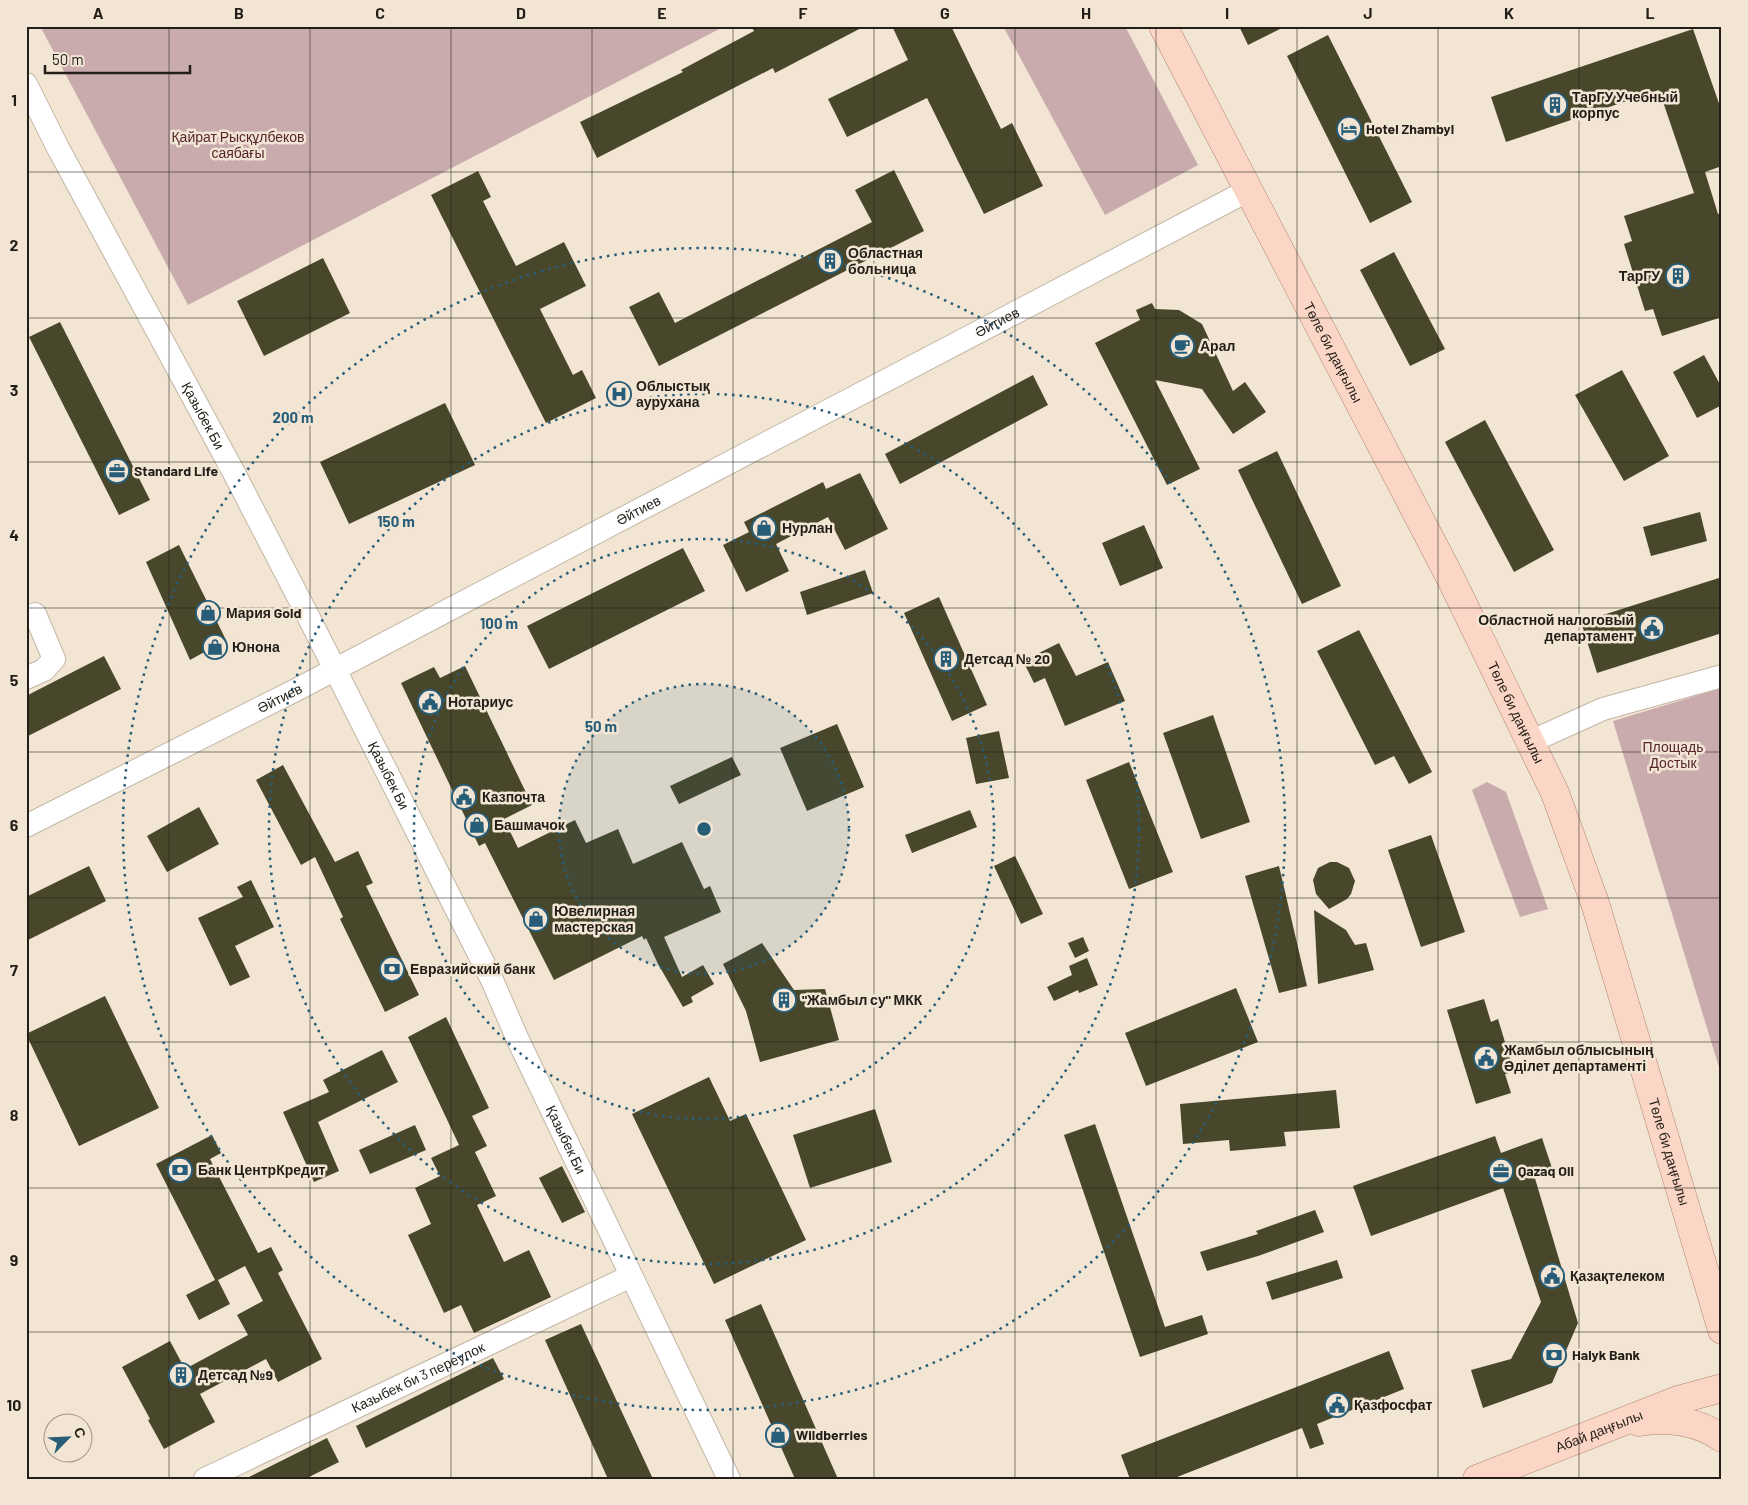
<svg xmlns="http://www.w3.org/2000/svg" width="1748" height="1505" font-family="Barlow,sans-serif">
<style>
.green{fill:#c9abae}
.building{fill:#48472b}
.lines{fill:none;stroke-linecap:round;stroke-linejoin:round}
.minor-casing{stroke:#c3b6a5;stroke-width:24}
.major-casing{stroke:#ae8470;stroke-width:29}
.minor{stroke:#fff;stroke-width:22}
.major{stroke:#fbd6c6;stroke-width:28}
.grid{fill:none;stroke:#231f18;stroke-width:1;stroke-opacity:0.55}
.ring{fill:none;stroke:#275d78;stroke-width:2.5;stroke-dasharray:2.5 5}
.labels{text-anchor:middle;stroke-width:5;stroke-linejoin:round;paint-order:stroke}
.poi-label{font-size:14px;font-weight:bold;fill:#231f18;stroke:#f2e5d3;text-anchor:start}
.park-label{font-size:14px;fill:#57262d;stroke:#f2e5d3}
.street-label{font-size:14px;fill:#231f18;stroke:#f2e5d3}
.centre{fill:#275d78;stroke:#f2e5d3;stroke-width:2.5}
.ring-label{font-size:15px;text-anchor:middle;font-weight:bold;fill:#275d78;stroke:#f2e5d3;stroke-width:5;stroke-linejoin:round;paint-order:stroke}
.neatline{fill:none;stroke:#231f18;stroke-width:2}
.grid-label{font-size:16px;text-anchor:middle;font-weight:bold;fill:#231f18}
</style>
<rect width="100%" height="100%" fill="#f2e5d3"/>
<g class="green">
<polygon points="40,26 725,26 188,305"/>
<polygon points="1003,26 1125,26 1198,165 1105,215"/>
<polygon points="1722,688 1722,1077 1613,721"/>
<polygon points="1487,782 1506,792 1548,909 1520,917 1472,790"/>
</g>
<g class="building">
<polygon points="751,26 865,26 775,73 773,68 597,158 580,122 683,72 681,70 754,31"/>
<polygon points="892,26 951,26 1001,129 1012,123 1043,186 984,214 927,98 847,137 828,99 908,60"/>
<polygon points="1239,26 1286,26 1248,45"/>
<polygon points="1693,29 1722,112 1722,166 1705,172 1718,214 1722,213 1722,317 1662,336 1653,309 1645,311 1624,244 1632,241 1624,216 1694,193 1659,90 1506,142 1491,97"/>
<polygon points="1328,35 1412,202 1370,223 1287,56"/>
<polygon points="894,170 924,231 659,366 629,307 659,292 675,323 872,222 855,190"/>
<polygon points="478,171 491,197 483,201 516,266 564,242 586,286 540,309 573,375 582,370 596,398 546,423 431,195"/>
<polygon points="1394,252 1445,349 1410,366 1360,270"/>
<polygon points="323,258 350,313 264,356 237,301"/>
<polygon points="1152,303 1155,309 1179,310 1202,324 1233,391 1245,382 1266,412 1233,434 1202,389 1155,380 1200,469 1167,485 1095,343 1140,320 1136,310"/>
<polygon points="60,322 150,500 119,515 29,337"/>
<polygon points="1704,355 1722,388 1722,405 1697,418 1673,372"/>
<polygon points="1622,370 1669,456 1624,481 1575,395"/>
<polygon points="1033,375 1048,405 900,484 885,454"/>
<polygon points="445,403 475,465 349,524 320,462"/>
<polygon points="1485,420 1554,550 1514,572 1445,442"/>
<polygon points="1277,451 1341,586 1302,604 1238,470"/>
<polygon points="860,473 888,529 845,550 828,517 776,544 789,571 746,592 723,545 749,532 744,522 823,482 826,489"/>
<polygon points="1700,512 1707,541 1651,556 1643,527"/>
<polygon points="1144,525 1163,568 1120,586 1102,543"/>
<polygon points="179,545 226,640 190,660 146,562"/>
<polygon points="683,548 705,591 549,669 527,626"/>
<polygon points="865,570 873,593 807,615 800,592"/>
<polygon points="1722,577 1722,633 1597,673 1581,622"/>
<polygon points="939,597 987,705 952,721 904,613"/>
<polygon points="1359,630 1432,772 1409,784 1394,756 1375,765 1317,651"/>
<polygon points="1059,643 1076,676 1108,662 1125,701 1065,726 1045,678 1034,683 1023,661"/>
<polygon points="104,656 121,689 26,737 26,696"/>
<polygon points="465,666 532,805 504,819 518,848 575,820 586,843 618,829 633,864 682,842 704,889 710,886 721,912 664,937 682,977 703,965 714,984 691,997 693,1002 683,1007 658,964 646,938 644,940 642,936 554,980 485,843 479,846 401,683 434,667 440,678"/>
<polygon points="1213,715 1250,822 1201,839 1163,733"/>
<polygon points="837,724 864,787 807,811 780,748"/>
<polygon points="999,731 1009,778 976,784 966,738"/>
<polygon points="732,757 741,775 679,804 670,786"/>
<polygon points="1129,762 1173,872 1129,889 1086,780"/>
<polygon points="283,765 335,862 358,851 373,883 366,886 419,995 385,1012 340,919 343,917 315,857 301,865 256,780"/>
<polygon points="199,807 219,844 167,872 147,836"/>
<polygon points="970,810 977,827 912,853 905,835"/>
<polygon points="1431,835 1465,932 1421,947 1388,850"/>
<polygon points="1015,856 1043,914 1021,924 994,866"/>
<polygon points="1330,862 1337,862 1349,868 1355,881 1351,894 1347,899 1329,909 1316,894 1313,880 1318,868"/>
<polygon points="89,866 106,901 26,941 26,897"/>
<polygon points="1279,866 1307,986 1279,993 1245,876"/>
<polygon points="251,880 274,927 235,946 250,977 230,986 198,918 243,897 237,887"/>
<polygon points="1314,910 1346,930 1355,945 1366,943 1374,970 1318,984"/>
<polygon points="1083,937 1089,951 1075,958 1068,943"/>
<polygon points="762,943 794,990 825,989 839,1040 760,1062 746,1011 723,964"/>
<polygon points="1087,958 1098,985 1079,993 1078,990 1054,1001 1047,987 1072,975 1069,966"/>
<polygon points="1236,988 1258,1042 1146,1086 1125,1033"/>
<polygon points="105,996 159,1108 79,1146 26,1034"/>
<polygon points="1484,999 1491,1022 1498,1019 1514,1072 1505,1074 1511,1093 1476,1104 1447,1010"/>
<polygon points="446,1017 489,1108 472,1116 487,1146 475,1152 496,1196 477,1205 504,1262 529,1250 551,1297 474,1333 461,1305 444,1313 408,1235 431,1224 415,1188 440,1176 431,1158 459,1145 408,1037"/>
<polygon points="382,1050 398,1082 318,1122 339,1171 314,1182 283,1112 329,1092 323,1080"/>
<polygon points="709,1077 730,1121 746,1114 806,1240 714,1284 632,1114"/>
<polygon points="1336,1090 1340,1128 1284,1132 1286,1146 1230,1151 1229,1140 1183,1144 1180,1104"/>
<polygon points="875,1109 892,1162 810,1188 793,1135"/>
<polygon points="1095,1124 1165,1327 1202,1315 1208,1334 1140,1357 1064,1135"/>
<polygon points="415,1125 426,1150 370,1174 359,1150"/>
<polygon points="212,1135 221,1153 210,1159 258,1253 271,1247 283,1270 278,1273 322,1359 278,1382 266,1359 200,1394 215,1422 164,1449 148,1420 150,1419 122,1367 170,1341 185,1369 248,1335 237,1315 263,1301 245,1266 218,1280 230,1304 199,1320 186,1295 215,1280 156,1164"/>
<polygon points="1495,1136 1501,1153 1542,1138 1552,1168 1534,1175 1578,1323 1552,1383 1483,1408 1471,1370 1511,1359 1541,1302 1503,1188 1371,1236 1353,1186"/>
<polygon points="562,1166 585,1212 562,1223 539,1178"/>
<polygon points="1315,1210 1324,1232 1258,1256 1207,1271 1200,1252 1258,1234 1256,1231"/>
<polygon points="1337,1260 1343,1278 1272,1300 1266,1282"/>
<polygon points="761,1304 838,1479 795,1479 725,1320"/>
<polygon points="581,1324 653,1479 608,1479 545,1340"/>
<polygon points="1389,1351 1404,1389 1317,1424 1324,1444 1310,1449 1302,1428 1172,1479 1130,1479 1121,1455"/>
<polygon points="493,1358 504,1379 366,1448 356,1426"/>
<polygon points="327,1438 339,1462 305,1479 245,1479"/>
</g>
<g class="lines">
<defs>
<g id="minor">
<path id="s1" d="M26 84 58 148 233 471 308 616 492 980 518 1040 729 1479"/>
<polyline points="26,678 44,670 54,659 35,614"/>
<polyline points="1530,742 1603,709 1722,676"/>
<path id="s2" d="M26 826 294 691 1249 190"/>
<path id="s3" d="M205 1479 631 1276"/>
</g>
<g id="major">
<path id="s4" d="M1163 26 1450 577 1555 793 1595 903 1722 1330"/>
<path d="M1639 1422C1667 1417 1698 1421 1722 1438"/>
<path id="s5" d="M1477 1479 1678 1400 1722 1388"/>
</g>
</defs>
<use href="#minor" class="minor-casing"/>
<use href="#major" class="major-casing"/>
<use href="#minor" class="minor"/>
<use href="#major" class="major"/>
</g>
<path class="grid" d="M169 26V1479M310 26V1479M451 26V1479M592 26V1479M733 26V1479M874 26V1479M1015 26V1479M1156 26V1479M1297 26V1479M1438 26V1479M1579 26V1479M26 172H1722M26 318H1722M26 462H1722M26 608H1722M26 752H1722M26 898H1722M26 1042H1722M26 1188H1722M26 1332H1722"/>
<circle cx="704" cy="829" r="145" fill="#275d78" fill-opacity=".12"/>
<g class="ring">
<circle cx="704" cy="829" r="145"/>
<circle cx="704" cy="829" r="290"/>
<circle cx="704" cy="829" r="435"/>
<circle cx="704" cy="829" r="581"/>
</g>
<defs>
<symbol id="building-ring" viewBox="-11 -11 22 22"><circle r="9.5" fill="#f2e5d3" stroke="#275d78" stroke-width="1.5"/><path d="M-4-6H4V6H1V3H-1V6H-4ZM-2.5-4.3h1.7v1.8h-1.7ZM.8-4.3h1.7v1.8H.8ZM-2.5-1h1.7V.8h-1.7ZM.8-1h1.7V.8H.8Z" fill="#275d78"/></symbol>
<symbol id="hotel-ring" viewBox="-11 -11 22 22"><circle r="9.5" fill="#f2e5d3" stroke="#275d78" stroke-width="1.5"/><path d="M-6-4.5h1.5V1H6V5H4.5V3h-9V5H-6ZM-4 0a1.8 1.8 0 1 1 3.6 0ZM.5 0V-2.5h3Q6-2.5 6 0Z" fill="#275d78"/></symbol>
<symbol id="cafe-ring" viewBox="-11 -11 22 22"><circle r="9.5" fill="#f2e5d3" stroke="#275d78" stroke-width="1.5"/><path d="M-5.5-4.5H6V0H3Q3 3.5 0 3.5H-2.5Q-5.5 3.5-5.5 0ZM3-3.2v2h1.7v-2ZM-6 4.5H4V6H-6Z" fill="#275d78"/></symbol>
<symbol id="hospital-ring" viewBox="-11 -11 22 22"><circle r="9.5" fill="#f2e5d3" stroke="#275d78" stroke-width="1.5"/><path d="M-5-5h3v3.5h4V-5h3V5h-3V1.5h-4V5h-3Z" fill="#275d78"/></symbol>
<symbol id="office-ring" viewBox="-11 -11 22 22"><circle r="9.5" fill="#f2e5d3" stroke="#275d78" stroke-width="1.5"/><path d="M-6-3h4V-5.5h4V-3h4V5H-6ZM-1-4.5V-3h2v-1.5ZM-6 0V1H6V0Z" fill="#275d78"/></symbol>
<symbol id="shop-ring" viewBox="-11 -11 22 22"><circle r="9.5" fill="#f2e5d3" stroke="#275d78" stroke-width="1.5"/><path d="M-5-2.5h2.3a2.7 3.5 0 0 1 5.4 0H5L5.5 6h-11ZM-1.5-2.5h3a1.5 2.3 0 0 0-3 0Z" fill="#275d78"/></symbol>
<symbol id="civic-ring" viewBox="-11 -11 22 22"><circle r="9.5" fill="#f2e5d3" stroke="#275d78" stroke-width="1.5"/><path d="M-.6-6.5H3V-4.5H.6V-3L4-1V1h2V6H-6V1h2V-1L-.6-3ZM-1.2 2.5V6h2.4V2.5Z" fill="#275d78"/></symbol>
<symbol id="bank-ring" viewBox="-11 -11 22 22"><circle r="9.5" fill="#f2e5d3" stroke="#275d78" stroke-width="1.5"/><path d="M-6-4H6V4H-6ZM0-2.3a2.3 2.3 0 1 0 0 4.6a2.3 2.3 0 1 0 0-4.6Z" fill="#275d78"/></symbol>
</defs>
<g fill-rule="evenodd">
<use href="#building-ring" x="1541" y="91" width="28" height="28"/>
<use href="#hotel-ring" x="1335" y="115" width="28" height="28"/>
<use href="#building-ring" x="816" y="247" width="28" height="28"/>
<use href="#building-ring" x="1664" y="262" width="28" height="28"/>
<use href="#cafe-ring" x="1168" y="332" width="28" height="28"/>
<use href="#hospital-ring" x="605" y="380" width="28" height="28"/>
<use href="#office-ring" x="103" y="457" width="28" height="28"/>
<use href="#shop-ring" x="750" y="514" width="28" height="28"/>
<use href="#shop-ring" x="194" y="599" width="28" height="28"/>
<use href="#civic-ring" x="1638" y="614" width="28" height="28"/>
<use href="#shop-ring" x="201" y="633" width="28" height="28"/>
<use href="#building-ring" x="932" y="645" width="28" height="28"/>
<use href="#civic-ring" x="416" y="688" width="28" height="28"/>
<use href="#civic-ring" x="450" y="783" width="28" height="28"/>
<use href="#shop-ring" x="463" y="811" width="28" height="28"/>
<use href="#shop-ring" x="522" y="905" width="28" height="28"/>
<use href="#bank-ring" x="378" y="955" width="28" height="28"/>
<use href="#building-ring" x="770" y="986" width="28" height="28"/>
<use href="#civic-ring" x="1472" y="1044" width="28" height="28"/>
<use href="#bank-ring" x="166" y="1156" width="28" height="28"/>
<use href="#office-ring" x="1487" y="1157" width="28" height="28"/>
<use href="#civic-ring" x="1538" y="1262" width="28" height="28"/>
<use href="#bank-ring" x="1540" y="1341" width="28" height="28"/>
<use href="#building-ring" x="167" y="1361" width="28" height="28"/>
<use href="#civic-ring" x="1323" y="1391" width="28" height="28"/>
<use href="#shop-ring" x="764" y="1421" width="28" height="28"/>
</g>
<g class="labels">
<g class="poi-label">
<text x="1572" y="102">ТарГУ Учебный<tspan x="1572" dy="16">корпус</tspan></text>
<text x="1366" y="134">Hotel Zhambyl</text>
<text x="848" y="258">Областная<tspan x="848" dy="16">больница</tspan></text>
<text x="1660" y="281" text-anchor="end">ТарГУ</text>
<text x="1200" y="351">Арал</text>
<text x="636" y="391">Облыстық<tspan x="636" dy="16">аурухана</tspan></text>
<text x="134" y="476">Standard Life</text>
<text x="782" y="533">Нурлан</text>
<text x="226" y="618">Мария Gold</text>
<text x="1634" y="625" text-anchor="end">Областной налоговый<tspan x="1634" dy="16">департамент</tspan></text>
<text x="232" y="652">Юнона</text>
<text x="964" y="664">Детсад № 20</text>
<text x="448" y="707">Нотариус</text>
<text x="482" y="802">Казпочта</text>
<text x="494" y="830">Башмачок</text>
<text x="554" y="916">Ювелирная<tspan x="554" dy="16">мастерская</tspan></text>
<text x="410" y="974">Евразийский банк</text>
<text x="802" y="1005">"Жамбыл су" МКК</text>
<text x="1504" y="1055">Жамбыл облысының<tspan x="1504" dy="16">Әділет департаменті</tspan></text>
<text x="198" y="1175">Банк ЦентрКредит</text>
<text x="1518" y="1176">Qazaq Oil</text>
<text x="1570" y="1281">Қазақтелеком</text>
<text x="1572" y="1360">Halyk Bank</text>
<text x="198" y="1380">Детсад №9</text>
<text x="1354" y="1410">Қазфосфат</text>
<text x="796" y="1440">Wildberries</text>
</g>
<g class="park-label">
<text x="238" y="142">Қайрат Рысқұлбеков<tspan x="238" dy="16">саябағы</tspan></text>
<text x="1673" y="752">Площадь<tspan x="1673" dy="16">Достык</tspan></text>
</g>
<g class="street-label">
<text dy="5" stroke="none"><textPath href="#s2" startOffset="1094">Әйтиев</textPath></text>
<text dy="5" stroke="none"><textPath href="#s4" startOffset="368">Төле би даңғылы</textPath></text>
<text dy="5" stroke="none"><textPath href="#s1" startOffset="376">Қазыбек Би</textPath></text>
<text dy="5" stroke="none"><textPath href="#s2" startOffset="689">Әйтиев</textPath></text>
<text dy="5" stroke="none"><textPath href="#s2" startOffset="284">Әйтиев</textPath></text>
<text dy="5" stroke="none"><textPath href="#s4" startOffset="772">Төле би даңғылы</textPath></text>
<text dy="5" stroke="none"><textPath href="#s1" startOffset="781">Қазыбек Би</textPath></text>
<text dy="5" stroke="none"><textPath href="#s1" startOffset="1186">Қазыбек Би</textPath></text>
<text dy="5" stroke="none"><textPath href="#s4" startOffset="1238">Төле би даңғылы</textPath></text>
<text dy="5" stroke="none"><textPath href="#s3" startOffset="236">Казыбек би 3 переулок</textPath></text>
<text dy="5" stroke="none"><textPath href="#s5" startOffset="131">Абай даңғылы</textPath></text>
</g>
</g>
<circle cx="704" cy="829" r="8" class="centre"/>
<g class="ring-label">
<text x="293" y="423">200 m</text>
<text x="396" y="527">150 m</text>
<text x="499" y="629">100 m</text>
<text x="601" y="732">50 m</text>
</g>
<rect width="1748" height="1505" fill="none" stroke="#f2e5d3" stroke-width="55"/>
<g transform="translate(68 1438) rotate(66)"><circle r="24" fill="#f2e5d3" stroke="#9f9688"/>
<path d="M0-4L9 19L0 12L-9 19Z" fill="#275d78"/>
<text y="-8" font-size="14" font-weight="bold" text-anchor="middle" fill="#231f18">С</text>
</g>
<path d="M45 65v8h145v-8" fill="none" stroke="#231f18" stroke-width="2.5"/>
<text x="52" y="65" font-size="15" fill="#231f18" stroke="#f2e5d3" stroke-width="4" paint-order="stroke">50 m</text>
<rect x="28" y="28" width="1692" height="1450" class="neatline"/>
<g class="grid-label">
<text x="98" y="19">A</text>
<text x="239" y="19">B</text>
<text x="380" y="19">C</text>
<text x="521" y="19">D</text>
<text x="662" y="19">E</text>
<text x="803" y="19">F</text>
<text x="945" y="19">G</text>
<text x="1086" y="19">H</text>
<text x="1227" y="19">I</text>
<text x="1368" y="19">J</text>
<text x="1509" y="19">K</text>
<text x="1650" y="19">L</text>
<text x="14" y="106">1</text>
<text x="14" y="251">2</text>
<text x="14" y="396">3</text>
<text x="14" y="541">4</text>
<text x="14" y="686">5</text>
<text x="14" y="831">6</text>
<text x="14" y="976">7</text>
<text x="14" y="1121">8</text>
<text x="14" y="1266">9</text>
<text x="14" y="1411">10</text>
</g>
</svg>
